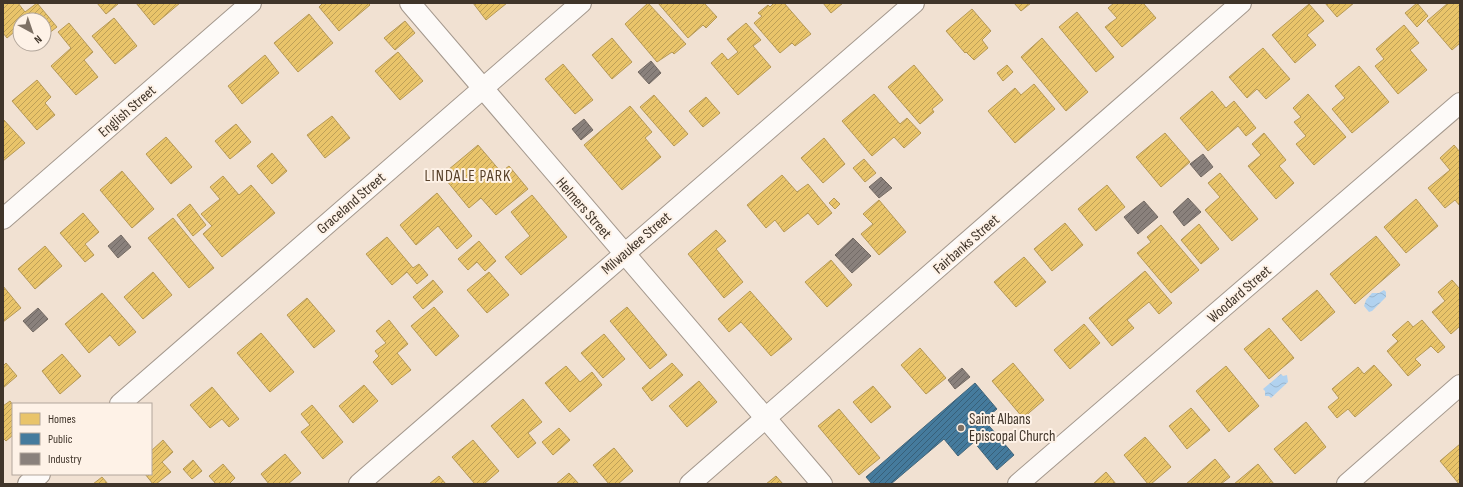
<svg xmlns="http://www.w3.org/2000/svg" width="1463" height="487" font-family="'Sofia Sans Condensed',sans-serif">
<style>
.water{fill:url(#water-waves)}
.homes{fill:url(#homes-hatch);stroke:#b69957}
.public{fill:url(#public-hatch);stroke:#44667a}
.industry{fill:url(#industry-hatch);stroke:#746a63}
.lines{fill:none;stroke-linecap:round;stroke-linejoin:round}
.minor-casing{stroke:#a4988d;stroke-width:22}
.minor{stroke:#fdfaf8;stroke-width:20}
.poi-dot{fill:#7e7165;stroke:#fef2e7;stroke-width:1.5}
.labels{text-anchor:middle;stroke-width:4;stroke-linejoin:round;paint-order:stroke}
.street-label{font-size:15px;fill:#40352a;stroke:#fef2e7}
.poi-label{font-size:15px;fill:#40352a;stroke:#fef2e7;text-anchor:start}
.neighbourhood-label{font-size:16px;letter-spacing:1px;fill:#58412a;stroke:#fef2e7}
</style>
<defs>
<pattern id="water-waves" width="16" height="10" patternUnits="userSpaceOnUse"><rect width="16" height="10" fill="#b1d2ef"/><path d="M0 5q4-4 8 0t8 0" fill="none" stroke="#99b5cd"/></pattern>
<pattern id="homes-hatch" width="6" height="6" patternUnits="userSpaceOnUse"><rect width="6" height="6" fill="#e9c46a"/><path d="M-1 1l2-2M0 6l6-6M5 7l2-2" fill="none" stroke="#bea057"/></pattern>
<pattern id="public-hatch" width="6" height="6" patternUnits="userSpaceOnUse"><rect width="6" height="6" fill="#457b9d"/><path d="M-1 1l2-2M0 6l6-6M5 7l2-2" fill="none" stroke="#386079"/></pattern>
<pattern id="industry-hatch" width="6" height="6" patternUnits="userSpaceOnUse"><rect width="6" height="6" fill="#8a817c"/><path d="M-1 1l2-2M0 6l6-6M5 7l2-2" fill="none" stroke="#726a66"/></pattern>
</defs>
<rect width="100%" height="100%" fill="#f1e1d2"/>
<g class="water">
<polygon points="1384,290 1386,292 1386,297 1372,311 1369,312 1364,306 1366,300 1372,293 1379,293"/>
<polygon points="1281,374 1283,376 1287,375 1288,382 1271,398 1269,396 1265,396 1265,391 1263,389"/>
</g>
<g class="homes">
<polygon points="3,3 18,3 25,12 37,3 57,27 44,37 44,20 20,20 20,27 7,38 3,33"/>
<polygon points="97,3 116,3 118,4 106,14"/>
<polygon points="136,3 180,3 154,25"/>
<polygon points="323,3 368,3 370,5 339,31 319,7"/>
<polygon points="473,3 507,3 486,20"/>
<polygon points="648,3 686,44 674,54 672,52 657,62 625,24"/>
<polygon points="658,3 704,3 717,17 706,28 703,25 688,38"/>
<polygon points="774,3 784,3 811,34 795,46 792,43 780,53 754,23 762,16 758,13 768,5 770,7"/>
<polygon points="823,3 843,3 831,13"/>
<polygon points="1014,3 1031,3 1021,11"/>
<polygon points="1114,3 1143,3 1156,18 1122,47 1105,27 1117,18 1108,8"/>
<polygon points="1325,3 1354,3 1337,17"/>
<polygon points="1417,3 1428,16 1417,27 1405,13"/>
<polygon points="1448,3 1460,3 1460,43 1452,50 1427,21"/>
<polygon points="1309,4 1324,21 1307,35 1316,45 1295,63 1272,35"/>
<polygon points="972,9 991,31 982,40 988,48 974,60 966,52 965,53 946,31"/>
<polygon points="1077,12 1114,57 1096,72 1059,27"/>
<polygon points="309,14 333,43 298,72 274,43"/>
<polygon points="114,18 137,46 115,64 92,36"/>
<polygon points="405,21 415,33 395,50 384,38"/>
<polygon points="69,23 93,52 84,60 98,77 76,95 51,66 71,48 58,32"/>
<polygon points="746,23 761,40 753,46 771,67 738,95 711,63 722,53 728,60 738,52 727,39"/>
<polygon points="1404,25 1419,43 1410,50 1427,70 1398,94 1375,66 1384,59 1376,49"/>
<polygon points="612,38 632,62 612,79 592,55"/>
<polygon points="1042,38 1088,92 1066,111 1021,57"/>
<polygon points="1263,48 1290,79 1266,99 1257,89 1247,98 1229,77"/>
<polygon points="398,52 423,81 400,100 375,71"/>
<polygon points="265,55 279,73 242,104 228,86"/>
<polygon points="563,64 593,100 575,114 545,79"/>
<polygon points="914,65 943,100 932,109 934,112 920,124 888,87"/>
<polygon points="1007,65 1013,72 1003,81 997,73"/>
<polygon points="1359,66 1389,102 1352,133 1332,109 1345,98 1335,86"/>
<polygon points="37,80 51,97 45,103 55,115 37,130 12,101"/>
<polygon points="1034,84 1055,109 1015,143 988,111 1015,88 1021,95"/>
<polygon points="1212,91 1226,108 1234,101 1256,128 1246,136 1238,126 1208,151 1180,118"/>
<polygon points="874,94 900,124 907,118 921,133 904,148 894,137 872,156 842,121"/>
<polygon points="1308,94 1346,137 1314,165 1296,144 1306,136 1294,122 1301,117 1293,108"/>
<polygon points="654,95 688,134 674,146 640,107"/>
<polygon points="706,97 720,113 703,127 689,111"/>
<polygon points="630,106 652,132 645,138 661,157 622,190 584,145"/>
<polygon points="332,116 350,138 325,158 307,135"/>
<polygon points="3,119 25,143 3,161"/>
<polygon points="236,124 251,142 230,159 215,141"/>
<polygon points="1165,133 1190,162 1161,187 1136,157"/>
<polygon points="1264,133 1286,160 1279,166 1294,183 1276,199 1248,166 1261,155 1252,144"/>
<polygon points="166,137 192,167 171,184 146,154"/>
<polygon points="824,138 845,164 823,183 801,158"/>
<polygon points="478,145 501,172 509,166 528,189 496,215 481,198 469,208 442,175"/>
<polygon points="1454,145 1460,152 1460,206 1455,200 1445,208 1428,188 1450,170 1440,158"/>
<polygon points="272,153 287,171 272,184 257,166"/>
<polygon points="864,159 876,173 865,182 853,168"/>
<polygon points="122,171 154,209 132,228 100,190"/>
<polygon points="1220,173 1258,219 1232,241 1205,210 1220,197 1208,183"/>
<polygon points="782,175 797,192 808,184 832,213 818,225 808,213 784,232 775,220 766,228 747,205"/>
<polygon points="223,176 239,195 251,185 275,213 222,257 203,234 212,226 201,214 220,199 210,187"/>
<polygon points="1107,185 1125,207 1096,231 1078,209"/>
<polygon points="437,193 472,236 457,249 438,226 416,245 400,225"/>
<polygon points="532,195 567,237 521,275 505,257 530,236 511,212"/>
<polygon points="834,198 840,204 835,209 829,203"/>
<polygon points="1416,199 1438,226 1406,253 1384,227"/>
<polygon points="879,200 906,232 879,255 861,234 873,224 863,214"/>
<polygon points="190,204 206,225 193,236 177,215"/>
<polygon points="83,213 99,232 85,244 94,255 85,262 60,233"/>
<polygon points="173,218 214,268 189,288 148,238"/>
<polygon points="1065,223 1083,245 1052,271 1034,249"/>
<polygon points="1199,224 1219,249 1201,264 1181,240"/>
<polygon points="1161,225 1199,270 1171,293 1137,253 1151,242 1147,237"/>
<polygon points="716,230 726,241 716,249 743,282 724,298 688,254"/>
<polygon points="1376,236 1400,265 1355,304 1330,274"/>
<polygon points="387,237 413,268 419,264 428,275 417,284 407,272 392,285 366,254"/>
<polygon points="479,241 496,261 485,271 477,262 468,270 458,259"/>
<polygon points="45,246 62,266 35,289 18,269"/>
<polygon points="1024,257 1046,282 1016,307 994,282"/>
<polygon points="831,260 852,285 827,307 805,282"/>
<polygon points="1145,271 1172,303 1159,314 1149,302 1127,320 1134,328 1112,346 1089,318"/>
<polygon points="153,272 172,295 143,319 124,297"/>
<polygon points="489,272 509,295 487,313 467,290"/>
<polygon points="433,280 443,292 423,309 413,297"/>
<polygon points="1452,280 1459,288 1460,287 1460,326 1451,334 1432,312 1445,301 1438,292"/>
<polygon points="3,286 21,308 3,322"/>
<polygon points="1317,290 1335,312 1301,341 1282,319"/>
<polygon points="750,291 792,339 771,356 741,322 729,332 718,319"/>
<polygon points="102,293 136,332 119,346 110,335 89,353 65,324"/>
<polygon points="307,298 335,331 314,348 287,315"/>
<polygon points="434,307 459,336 436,356 411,326"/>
<polygon points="627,307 667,355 650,369 610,321"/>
<polygon points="389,320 408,344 397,353 411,370 392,385 373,362 379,356 375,351 386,343 376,331"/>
<polygon points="1422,320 1445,347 1438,353 1431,346 1415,359 1421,365 1408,376 1387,351 1398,341 1392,335 1408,321 1413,327"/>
<polygon points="1084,324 1100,343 1070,369 1054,350"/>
<polygon points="1269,328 1294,358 1269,379 1244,349"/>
<polygon points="261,333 294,372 270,392 237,353"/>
<polygon points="604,334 625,359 603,378 581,353"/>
<polygon points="920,348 946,378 926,394 901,365"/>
<polygon points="62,354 81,376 60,394 42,371"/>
<polygon points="6,363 17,376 3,388 3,366"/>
<polygon points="672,363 683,375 652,401 642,388"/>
<polygon points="1013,363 1044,400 1023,418 992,381"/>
<polygon points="1374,365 1392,385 1355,417 1348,409 1337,418 1328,407 1339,398 1332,389 1358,367 1364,374"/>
<polygon points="566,366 580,382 592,372 602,385 570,412 545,383"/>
<polygon points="1226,366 1259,406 1229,432 1196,391"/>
<polygon points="699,381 717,402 687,427 669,406"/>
<polygon points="364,385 378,401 353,423 339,406"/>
<polygon points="873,386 891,407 871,423 853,402"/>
<polygon points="212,387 239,419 229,427 222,419 210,428 190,405"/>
<polygon points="523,399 542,422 528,433 536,443 518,458 491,426"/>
<polygon points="10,401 13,405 13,435 6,441 3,438 3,406"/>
<polygon points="312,405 343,442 323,459 301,432 310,425 301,414"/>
<polygon points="1191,408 1210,430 1187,449 1169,426"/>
<polygon points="839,409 880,458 859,475 818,426"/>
<polygon points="1306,422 1326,447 1295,474 1274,449"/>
<polygon points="559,428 570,440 553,455 542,442"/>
<polygon points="1145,437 1171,467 1151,484 1148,484 1124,455"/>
<polygon points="163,440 173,452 162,462 171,472 156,484 153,484 145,474 151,474 151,451"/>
<polygon points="473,440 499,471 484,484 475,484 452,457"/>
<polygon points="1460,444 1460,484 1459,484 1440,461"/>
<polygon points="614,448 633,471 618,484 609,484 593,465"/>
<polygon points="285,454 301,473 288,484 269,484 261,474"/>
<polygon points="1215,459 1230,477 1221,484 1186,484"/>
<polygon points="193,460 202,471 192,479 183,469"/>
<polygon points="223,464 235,478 229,484 216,484 209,476"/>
<polygon points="1258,464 1274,484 1234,484"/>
<polygon points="1106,472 1116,484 1093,484"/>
<polygon points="569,473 579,484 556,484"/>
<polygon points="439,476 446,484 429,484"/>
<polygon points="776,476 783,484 766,484"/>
<polygon points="102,477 108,484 93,484"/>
</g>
<polygon class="public" points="975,383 997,409 984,420 1014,455 997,470 974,442 958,456 944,439 891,484 872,484 866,477"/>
<g class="industry">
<polygon points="651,61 661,73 649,84 638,72"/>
<polygon points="584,119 593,130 581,140 572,129"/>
<polygon points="1203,154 1213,167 1201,177 1190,164"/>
<polygon points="881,177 892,188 879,198 869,187"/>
<polygon points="1188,198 1201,212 1184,226 1173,212"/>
<polygon points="1144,201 1158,217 1138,234 1124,217"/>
<polygon points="121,235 131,247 118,258 108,246"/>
<polygon points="853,238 871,256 852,273 835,255"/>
<polygon points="38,308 48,319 33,332 23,321"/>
<polygon points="962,368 970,377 955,389 948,380"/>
</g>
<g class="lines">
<defs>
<g id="minor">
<polyline points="410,3 822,484"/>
<polyline points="3,219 251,3"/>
<polyline points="120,404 581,3"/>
<polyline points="28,484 40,474"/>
<polyline points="359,484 914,3"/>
<polyline points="690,484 1241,3"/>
<polyline points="1018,484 1460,103"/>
<polyline points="1347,484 1460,385"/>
</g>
</defs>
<use href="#minor" class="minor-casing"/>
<use href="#minor" class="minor"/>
</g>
<circle class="poi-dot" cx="961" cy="428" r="4"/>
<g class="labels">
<g class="street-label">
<text transform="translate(127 111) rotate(-41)" y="5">English Street</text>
<text transform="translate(351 203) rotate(-41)" y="5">Graceland Street</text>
<text transform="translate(584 208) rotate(49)" y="5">Helmers Street</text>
<text transform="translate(636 243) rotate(-41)" y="5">Milwaukee Street</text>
<text transform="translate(966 244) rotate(-41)" y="5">Fairbanks Street</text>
<text transform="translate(1239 294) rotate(-41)" y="5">Woodard Street</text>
</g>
<g class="poi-label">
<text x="969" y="424">Saint Albans<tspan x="969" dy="17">Episcopal Church</tspan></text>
</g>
<g class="neighbourhood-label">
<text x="468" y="181">LINDALE PARK</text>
</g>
</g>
<rect width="1463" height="487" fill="none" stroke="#40352a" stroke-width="8"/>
<rect x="12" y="403" width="140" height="72" fill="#fef2e7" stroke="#b2a69b"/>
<rect x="20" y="413" width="20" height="12" fill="#e9c46a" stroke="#b2a69b"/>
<text x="48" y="423" font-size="12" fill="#40352a">Homes</text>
<rect x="20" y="433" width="20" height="12" fill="#457b9d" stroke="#b2a69b"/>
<text x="48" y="443" font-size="12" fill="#40352a">Public</text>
<rect x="20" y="453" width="20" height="12" fill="#8a817c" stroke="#b2a69b"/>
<text x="48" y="463" font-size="12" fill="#40352a">Industry</text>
<g transform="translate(32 32) rotate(140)"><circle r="19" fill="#fef2e7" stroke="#b2a69b"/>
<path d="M0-3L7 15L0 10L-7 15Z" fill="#7e7165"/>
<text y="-6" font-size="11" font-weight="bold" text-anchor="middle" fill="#40352a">N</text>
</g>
</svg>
